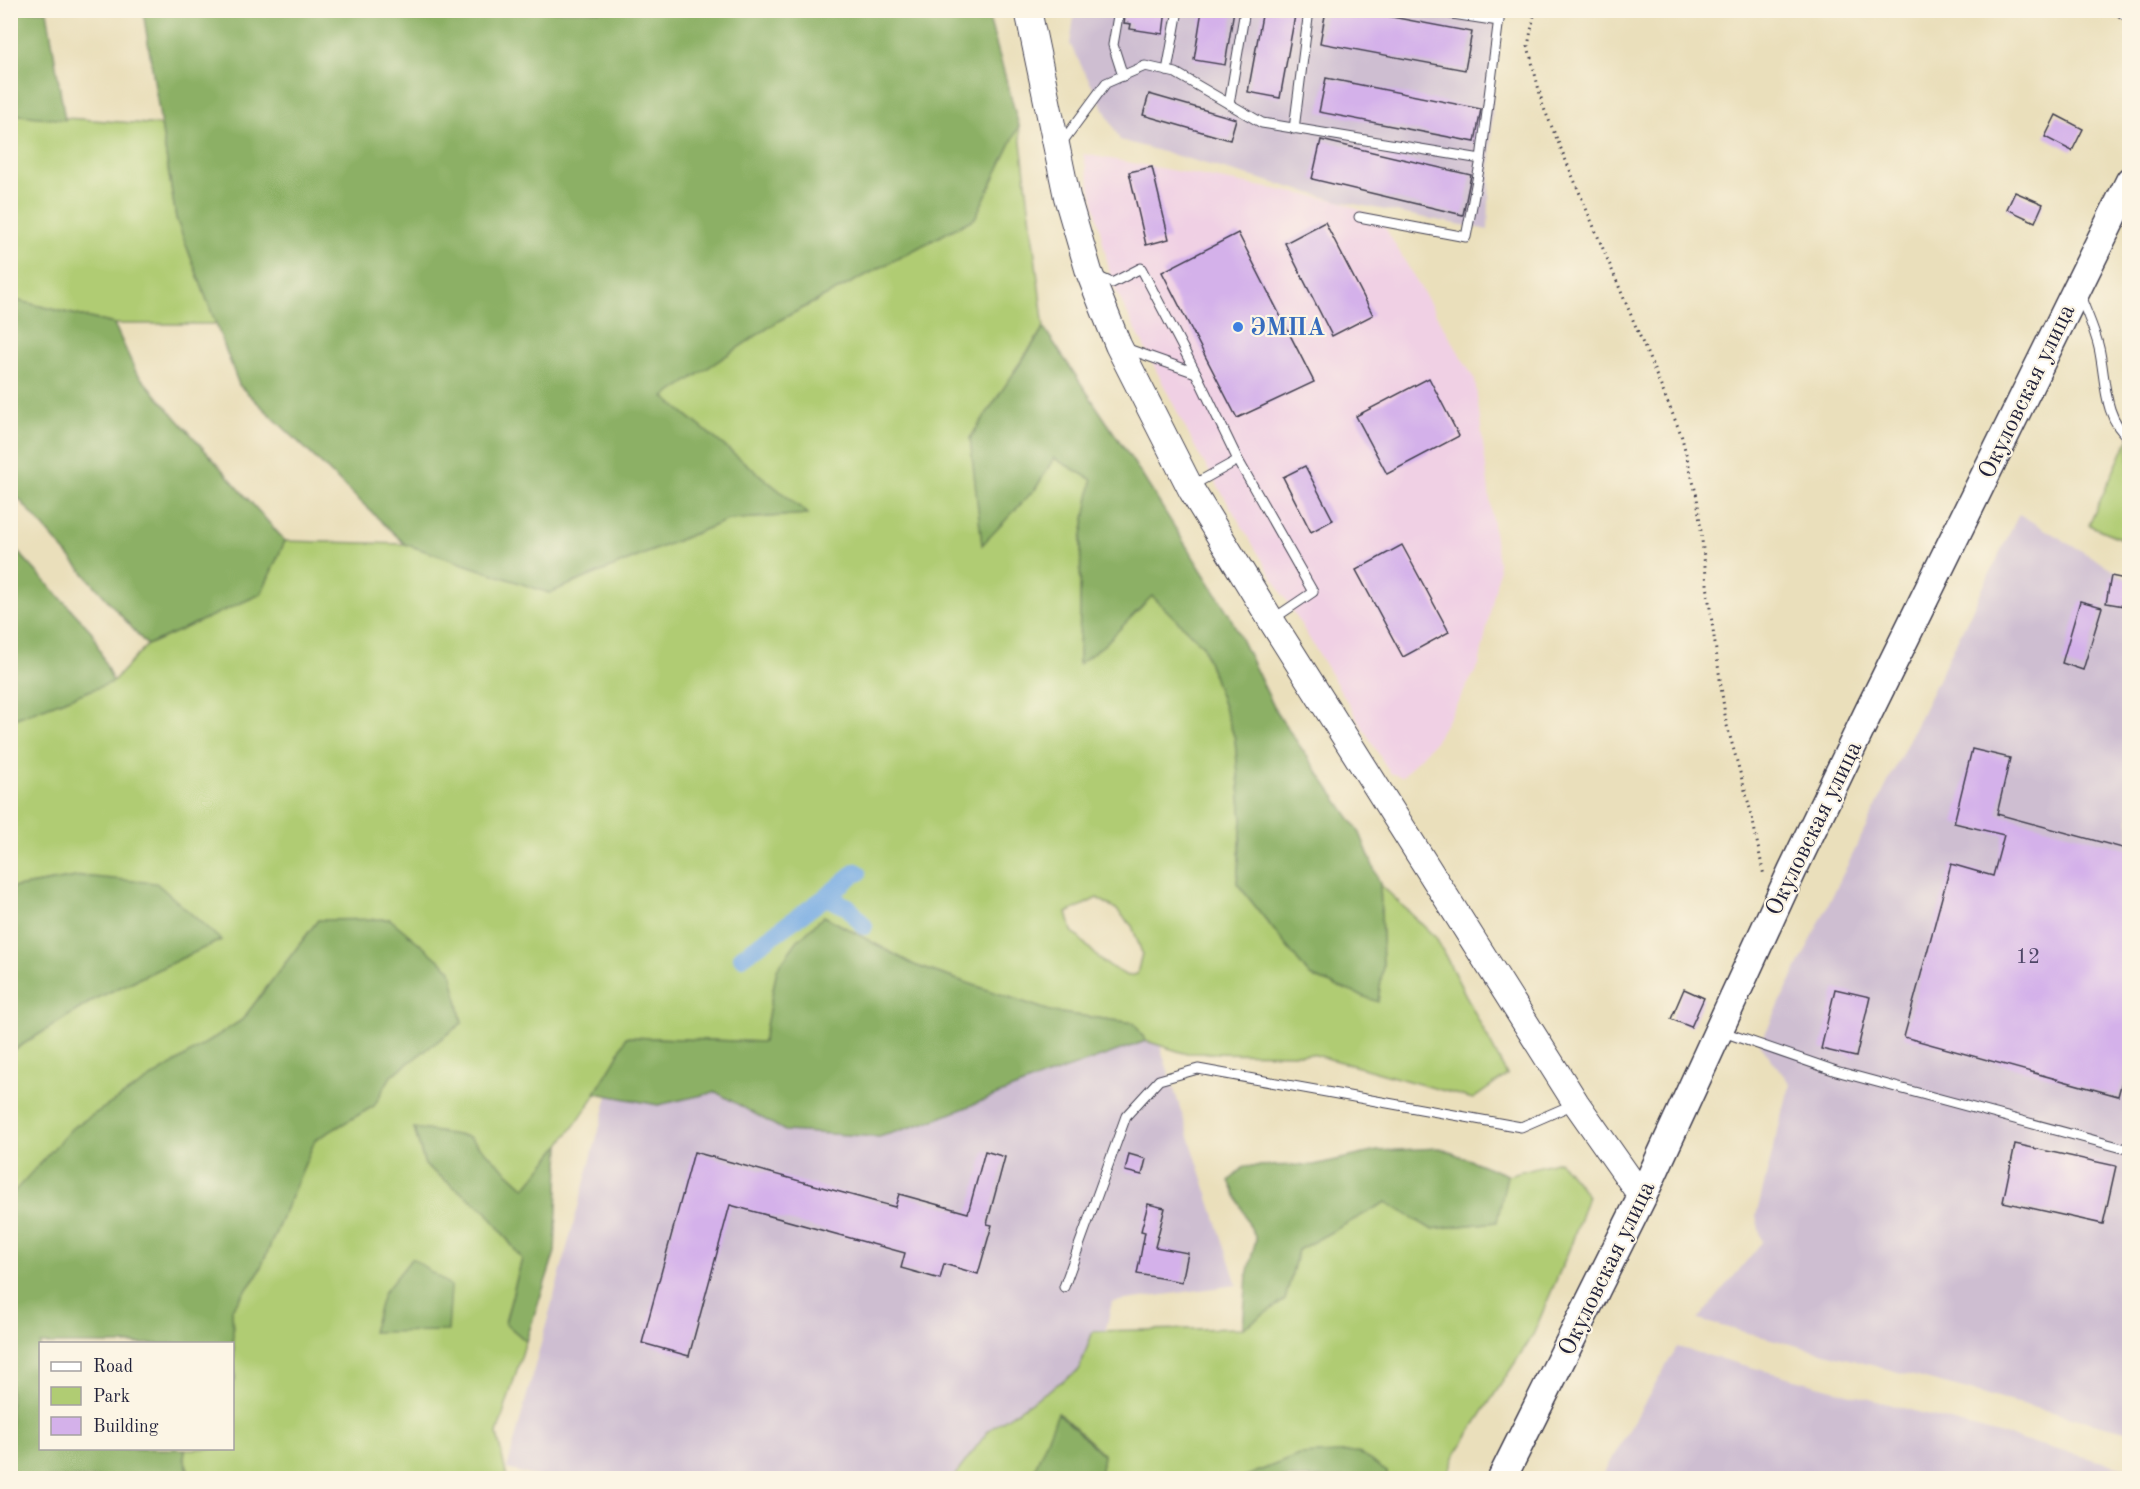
<svg xmlns="http://www.w3.org/2000/svg" width="2140" height="1489" font-family="'Old Standard TT',serif">
<style>
.built{fill:#f0d0e4}
.industrial{fill:#cebed1}
.green{fill:#b0cc73;stroke:#697757;stroke-width:1.5;fill-rule:evenodd}
.forest{fill:#8cb065;stroke:#576950;stroke-width:1.5}
.lines{fill:none;stroke-linecap:round;stroke-linejoin:round}
.canal{stroke:#75aae3;stroke-width:18}
.building{fill:#d4b1ea}
.service-casing{stroke:#403e4e;stroke-width:11}
.minor-casing{stroke:#403e4e;stroke-width:20}
.secondary-casing{stroke:#403e4e;stroke-width:28}
.primary-casing{stroke:#403e4e;stroke-width:31}
.path{stroke:#403e4e;stroke-width:3;stroke-dasharray:1.5 4.5;stroke-linecap:butt}
.service{stroke:#fff;stroke-width:9}
.minor{stroke:#fff;stroke-width:18}
.secondary{stroke:#fff;stroke-width:26}
.primary{stroke:#fff;stroke-width:28}
.shop-dot{fill:#3f7fe0;stroke:#fcf5e5;stroke-width:2}
.labels{text-anchor:middle;stroke-width:4.5;stroke-linejoin:round;paint-order:stroke}
.number-label{font-size:21px;fill:#4e4667}
.shop-label{font-size:24px;font-weight:bold;fill:#366cbe;stroke:#fcf5e5;text-anchor:start}
.street-label{font-size:24px;fill:#22223b;stroke:#fcf5e5}
</style>
<rect width="100%" height="100%" fill="#fcf5e5"/>
<filter id="ink" filterUnits="userSpaceOnUse"><feTurbulence type="fractalNoise" baseFrequency=".0167" numOctaves="2"/><feDisplacementMap in="SourceGraphic" scale="12" xChannelSelector="R" yChannelSelector="G"/><feConvolveMatrix kernelMatrix="1 2 1 2 8 2 1 2 1" color-interpolation-filters="sRGB"/></filter>
<filter id="wash" filterUnits="userSpaceOnUse"><feTurbulence type="fractalNoise" baseFrequency=".008" numOctaves="4" result="noise"/><feDisplacementMap in="SourceGraphic" scale="24" xChannelSelector="R" yChannelSelector="G"/><feGaussianBlur stdDeviation="1.35" result="paint"/><feColorMatrix in="noise" values="0 0 0 0 0 0 0 0 0 0 0 0 0 0 0 0 0 1.4 0 .05"/><feComposite in="paint" operator="in"/></filter>
<g filter="url(#wash)">
<rect width="100%" height="100%" fill="#eadfbb"/>
<polygon class="built" points="1083,154 1339,201 1380,219 1475,380 1499,571 1479,665 1436,740 1402,777 1390,773 1198,453 1112,283"/>
<g class="industrial">
<polygon points="1075,11 1496,11 1488,230 1339,201 1120,140 1070,44"/>
<polygon points="2019,514 2129,579 2129,1432 1698,1320 1762,1242 1756,1216 1790,1084 1760,1044"/>
<polygon points="659,908 1153,1024 1237,1285 1112,1302 1089,1404 1024,1478 542,1478 507,1469"/>
<polygon points="1677,1347 2129,1469 2129,1478 1601,1478"/>
</g>
<g class="green">
<polygon points="11,114 161,125 176,218 216,324 114,324 11,299"/>
<path d="M1019 126 1044 328 1014 371 1036 488 1054 458 1093 480 1081 541 1079 663 1105 644 1152 595 1203 646 1235 739 1242 820 1237 883 1310 976 1383 966 1380 884 1436 938 1507 1075 1473 1099 1312 1054 1184 1053 1146 1041 1134 1023 1053 1012 914 965 824 916 777 969 763 1042 626 1037C603 1092 563 1142 525 1188L469 1137 414 1129 425 1165 486 1211 522 1259 505 1323 526 1341 497 1434 507 1478H191L184 1458 185 1449 232 1448V1382L235 1380 231 1309 258 1274 315 1140 374 1106 391 1076 462 1023 318 920 242 1020 173 1065 11 1195V1052L95 999 220 940 82 876 11 888V720L112 682 147 645 261 594 285 541 405 544 549 593 728 520 807 514 664 397 780 320 975 218ZM1097 898 1116 909 1132 926 1142 953 1137 974 1127 976 1104 963 1072 931 1067 913Z"/>
<polygon points="2129,437 2129,542 2089,525"/>
<polygon points="1559,1161 1588,1196 1571,1245 1533,1335 1455,1455 1446,1478 1387,1478 1387,1472 1299,1455 1242,1478 1100,1478 1103,1454 1059,1413 1031,1478 953,1478 989,1430 1079,1370 1093,1331 1243,1328 1285,1300 1298,1250 1386,1202 1431,1229 1496,1222 1507,1175"/>
</g>
<g class="forest">
<polygon points="10,11 47,11 65,120 11,114"/>
<polygon points="143,11 987,11 1019,126 975,218 780,320 664,397 808,514 728,520 549,593 405,544 239,385 176,218"/>
<polygon points="11,299 114,324 136,372 285,541 261,594 147,645 11,490"/>
<polygon points="1044,328 1140,472 1229,614 1277,713 1360,833 1380,884 1383,966 1378,1002 1310,976 1237,883 1242,820 1235,739 1203,646 1152,596 1105,644 1079,664 1081,541 1092,480 1054,458 1036,488 982,545 970,438"/>
<polygon points="11,544 92,632 113,682 11,720"/>
<polygon points="82,876 156,883 221,940 95,999 11,1052 11,888"/>
<polygon points="824,916 914,965 1053,1012 1134,1023 1146,1041 1035,1080 937,1119 879,1137 785,1131 716,1092 658,1105 595,1093 617,1057 626,1037 763,1042 777,969 797,941"/>
<polygon points="390,919 451,970 462,1023 391,1076 374,1106 315,1140 258,1274 232,1309 235,1381 233,1382 232,1344 40,1344 40,1448 185,1449 184,1458 191,1478 11,1478 10,1350 15,1344 10,1337 11,1195 72,1128 242,1020 318,920"/>
<polygon points="414,1128 469,1137 525,1188 560,1145 555,1252 526,1341 505,1323 522,1259 486,1211 425,1165"/>
<polygon points="1440,1148 1507,1175 1497,1222 1431,1229 1386,1202 1298,1250 1285,1300 1243,1328 1247,1275 1256,1239 1229,1181 1245,1166 1314,1165 1377,1151"/>
<polygon points="412,1258 451,1286 448,1331 372,1332 383,1294"/>
<polygon points="1058,1413 1103,1455 1100,1478 1031,1478"/>
<polygon points="1358,1452 1387,1472 1387,1478 1242,1478 1299,1455"/>
</g>
<g class="lines">
<g class="canal">
<polyline points="826,897 856,872 858,873"/>
<polyline points="742,957 826,897 848,907 864,926"/>
</g>
</g>
<g id="blocks">
<g class="building">
<polygon points="1126,10 1166,10 1163,34 1130,29 1131,24 1124,23"/>
<polygon points="1202,10 1234,10 1225,65 1194,60"/>
<polygon points="1263,10 1296,10 1280,98 1248,92"/>
<polygon points="1326,10 1355,10 1472,32 1465,70 1320,43"/>
<polygon points="1326,78 1481,109 1475,142 1319,112"/>
<polygon points="1149,94 1236,119 1230,140 1143,115"/>
<polygon points="2056,115 2083,129 2072,151 2045,137"/>
<polygon points="1321,140 1471,175 1463,215 1312,179"/>
<polygon points="1152,167 1169,239 1146,245 1129,172"/>
<polygon points="2015,192 2043,204 2035,222 2007,209"/>
<polygon points="1325,222 1373,315 1332,336 1285,243"/>
<polygon points="1238,233 1314,382 1237,418 1162,272"/>
<polygon points="1429,378 1459,436 1387,474 1356,416"/>
<polygon points="1305,466 1333,520 1311,532 1283,477"/>
<polygon points="1402,545 1449,632 1403,657 1356,570"/>
<polygon points="2111,576 2130,580 2130,607 2106,603"/>
<polygon points="2080,601 2102,607 2083,670 2062,663"/>
<polygon points="1972,749 2010,758 1997,814 2130,850 2130,1053 2118,1096 1904,1037 1951,864 1993,876 2004,835 1954,823"/>
<polygon points="1684,989 1704,998 1691,1027 1671,1019"/>
<polygon points="1835,989 1870,997 1856,1057 1821,1049"/>
<polygon points="2015,1144 2116,1166 2103,1224 2003,1202"/>
<polygon points="985,1151 1005,1157 987,1224 992,1225 978,1274 944,1264 940,1279 901,1268 905,1253 730,1205 689,1356 642,1343 694,1152 895,1207 899,1194 968,1213"/>
<polygon points="1129,1154 1146,1159 1142,1175 1125,1171"/>
<polygon points="1148,1204 1165,1208 1155,1247 1188,1253 1182,1282 1137,1274 1145,1232 1141,1231"/>
</g>
</g>
</g>
<g filter="url(#ink)">
<use href="#blocks" fill-opacity="0" stroke="#403e4e" stroke-width="1.5"/>
<g class="lines">
<defs>
<g id="service">
<polyline points="1119,10 1113,45 1123,76"/>
<polyline points="1426,10 1499,21"/>
<polyline points="1167,71 1178,10"/>
<polyline points="1229,104 1245,10"/>
<polyline points="1294,129 1309,10"/>
<polyline points="1060,145 1106,83 1145,66 1176,73 1262,123 1481,159 1500,10"/>
<polyline points="1359,217 1466,237 1481,159"/>
<polyline points="1097,276 1112,283 1141,268 1196,373 1238,460"/>
<path d="M2080 295C2086 312 2095 330 2099 348 2106 379 2103 419 2130 439"/>
<polyline points="1125,348 1196,373"/>
<polyline points="1191,486 1238,460 1313,592 1273,619"/>
<polyline points="1723,1032 1836,1071 2130,1150"/>
<polyline points="1064,1287 1126,1116 1159,1080 1198,1069 1521,1127 1574,1104"/>
</g>
<polyline id="minor" points="2125,10 2130,12"/>
<polyline id="secondary" points="1028,10 1067,197 1089,272 1118,345 1192,491 1271,620 1576,1103 1642,1197"/>
<polyline id="primary" points="1502,1478 1642,1197 1792,871 1869,711 2130,181"/>
</defs>
<use href="#service" class="service-casing"/>
<use href="#minor" class="minor-casing"/>
<use href="#secondary" class="secondary-casing"/>
<use href="#primary" class="primary-casing"/>
<polyline class="path" points="1535,10 1528,46 1543,106 1681,434 1697,497 1709,601 1726,722 1751,812 1764,876"/>
<use href="#service" class="service"/>
<use href="#minor" class="minor"/>
<use href="#secondary" class="secondary"/>
<use href="#primary" class="primary"/>
</g>
</g>
<circle class="shop-dot" cx="1238" cy="327" r="6"/>
<g class="labels">
<g class="number-label">
<text x="2028" y="963">12</text>
</g>
<g class="shop-label">
<text x="1250" y="335">ЭМПА</text>
</g>
<g class="street-label">
<text transform="translate(2026 391) rotate(-64)" y="8">Окуловская улица</text>
<text transform="translate(1813 828) rotate(-64)" y="8">Окуловская улица</text>
<text transform="translate(1606 1268) rotate(-64)" y="8">Окуловская улица</text>
</g>
</g>
<rect width="2140" height="1489" fill="none" stroke="#fcf5e5" stroke-width="36"/>
<rect x="39" y="1342" width="195" height="108" fill="#fcf5e5" stroke="#a5a1a1" stroke-width="1.5"/>
<rect x="51" y="1362" width="30" height="9" fill="#ffffff" stroke="#a5a1a1" stroke-width="1.5"/>
<text x="93" y="1372" font-size="18" fill="#22223b">Road</text>
<rect x="51" y="1387" width="30" height="18" fill="#b0cc73" stroke="#a5a1a1" stroke-width="1.5"/>
<text x="93" y="1402" font-size="18" fill="#22223b">Park</text>
<rect x="51" y="1417" width="30" height="18" fill="#d4b1ea" stroke="#a5a1a1" stroke-width="1.5"/>
<text x="93" y="1432" font-size="18" fill="#22223b">Building</text>
</svg>
